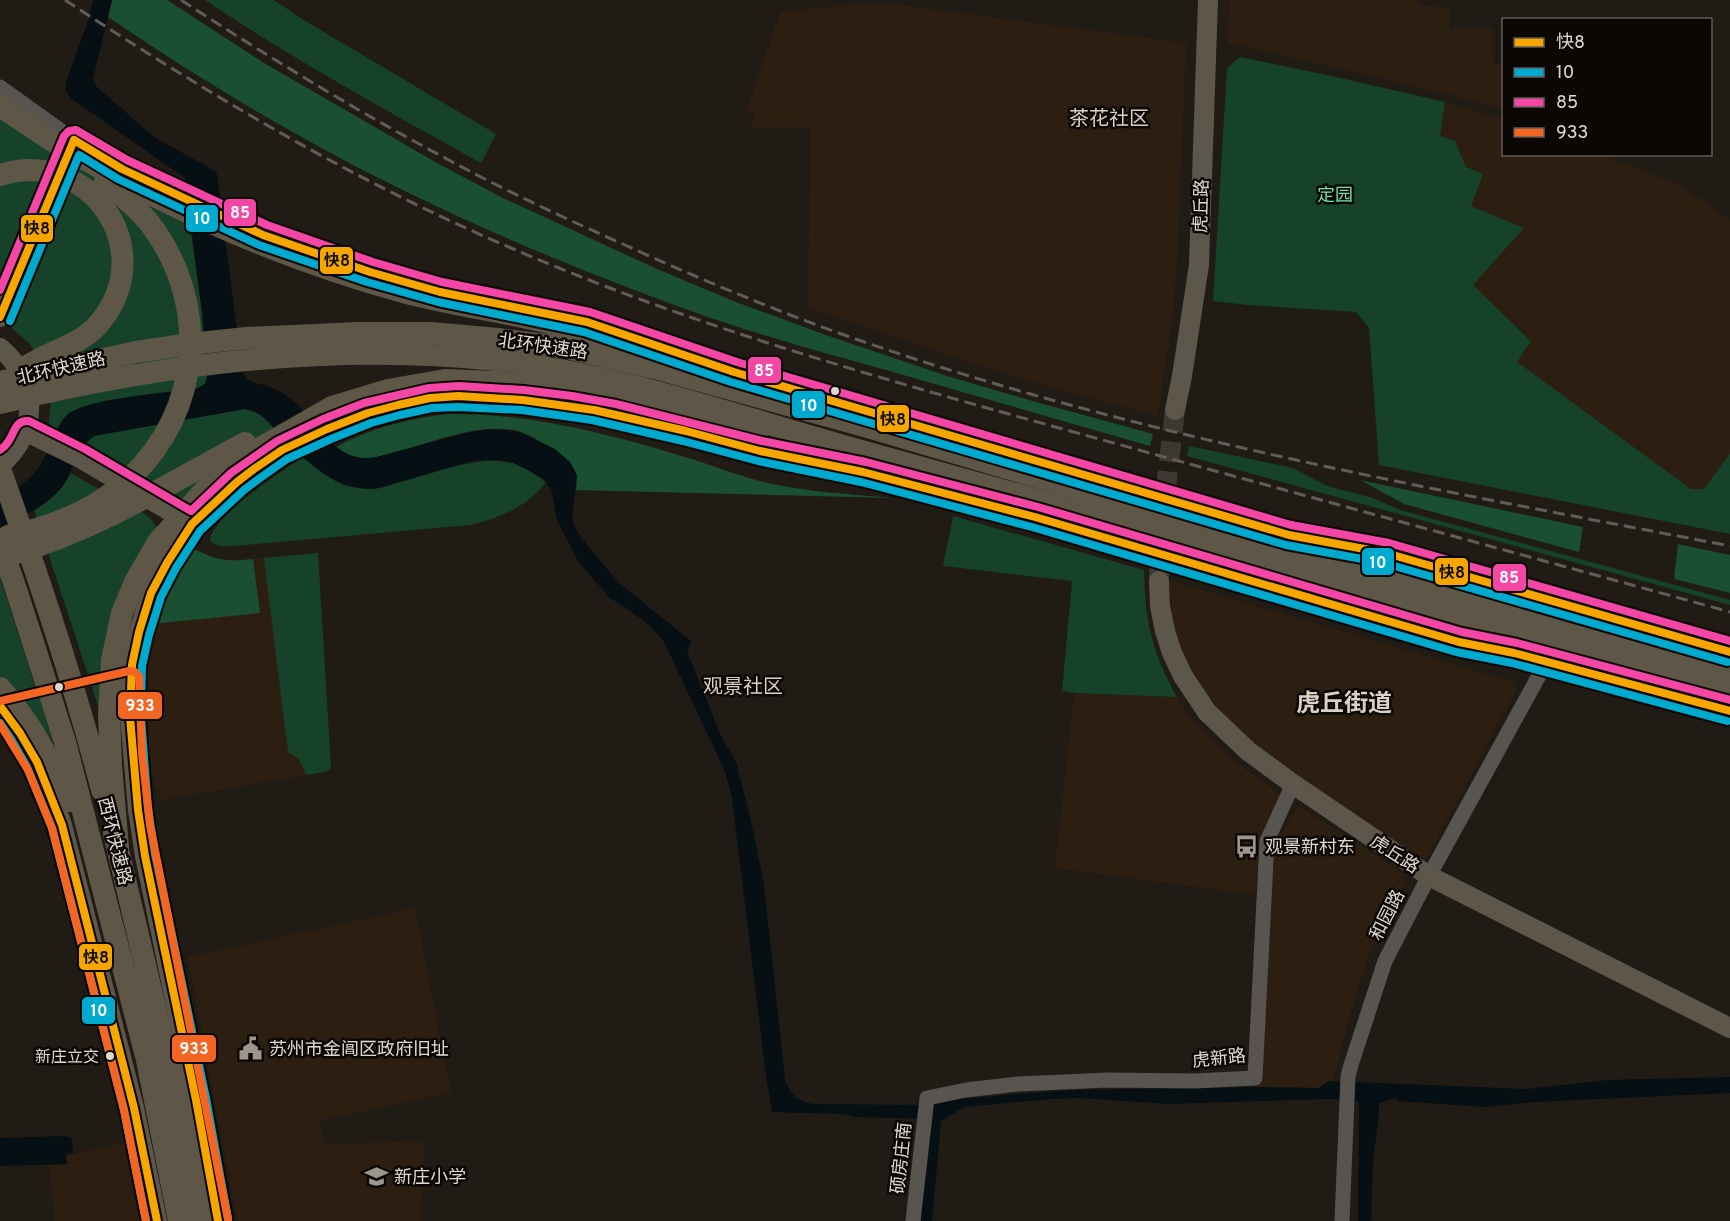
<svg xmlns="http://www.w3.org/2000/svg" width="1730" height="1221" font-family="Overpass,'Noto Sans SC',sans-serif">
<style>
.built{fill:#2c1f11}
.green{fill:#154228}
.forest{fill:#1a4f31}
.water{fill:#060f13}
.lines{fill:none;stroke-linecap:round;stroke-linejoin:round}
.major-tunnel{stroke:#3d3831;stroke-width:20;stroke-dasharray:20 10;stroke-linecap:butt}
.minor{stroke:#585450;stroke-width:15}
.major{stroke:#5c564b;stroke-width:20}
.highway{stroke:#5e5747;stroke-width:22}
.rail{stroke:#615c57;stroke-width:3;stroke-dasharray:12 6;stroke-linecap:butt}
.bus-1-casing{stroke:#0b0704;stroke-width:12}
.bus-2-casing{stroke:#0b0704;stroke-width:12}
.bus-3-casing{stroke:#0b0704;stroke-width:12}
.bus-4-casing{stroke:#0b0704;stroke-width:12}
.bus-1{stroke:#f7a600;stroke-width:8}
.bus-2{stroke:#00a9ce;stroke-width:8}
.bus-3{stroke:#f346a5;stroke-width:8}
.bus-4{stroke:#f26522;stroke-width:8}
.bus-dot{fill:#e0d9d1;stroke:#0b0704;stroke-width:2}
.labels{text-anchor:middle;stroke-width:5;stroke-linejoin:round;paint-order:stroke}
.bus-label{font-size:16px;fill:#e0d9d1;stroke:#0b0704;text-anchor:end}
.park-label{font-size:18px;fill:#75e1a0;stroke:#0b0704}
.street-label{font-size:18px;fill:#e0d9d1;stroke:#0b0704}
.poi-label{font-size:18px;fill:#e0d9d1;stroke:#0b0704;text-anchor:start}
.neighbourhood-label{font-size:20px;fill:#ddcfc1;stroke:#0b0704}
.district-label{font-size:24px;font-weight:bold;fill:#ddcfc1;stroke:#0b0704}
.line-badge{stroke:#0b0704;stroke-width:2}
.badge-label{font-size:16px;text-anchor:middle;font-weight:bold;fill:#fff}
.pale-badge-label{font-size:16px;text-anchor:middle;font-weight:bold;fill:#111}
</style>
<rect width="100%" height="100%" fill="#201b15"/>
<g class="built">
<polygon points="1229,0 1419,0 1419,5 1451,8 1449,30 1491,27 1494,63 1503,66 1503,109 1452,95 1228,43"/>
<polygon points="856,4 893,4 1186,43 1178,248 1173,313 1158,416 1056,389 974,364 808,307 810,127 751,127 755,113 747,110 780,12"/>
<polygon points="1445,102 1503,119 1504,154 1603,155 1670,181 1701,199 1730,220 1730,453 1704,489 1691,489 1516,362 1531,340 1472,285 1470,206 1466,167 1455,141 1440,136"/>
<polygon points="195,549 214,558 224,561 318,553 331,768 325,772 159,800 144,733 143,664 146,641 154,613 176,571"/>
<polygon points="1169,580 1514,682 1517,689 1426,860 1353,816 1265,752 1231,723 1209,697 1182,654 1172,619"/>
<polygon points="1074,693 1177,697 1189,716 1223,751 1243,768 1283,795 1274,808 1260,837 1255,895 1055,868"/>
<polygon points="1297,805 1404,873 1405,885 1370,951 1348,1021 1333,1081 1329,1081 1319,1088 1257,1087 1274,857 1278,841"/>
<polygon points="415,908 451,1092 320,1121 324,1144 424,1141 420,1221 237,1221 188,957"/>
<polygon points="128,1142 144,1221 55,1221 49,1165 66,1164 66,1155"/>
</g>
<g class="green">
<path d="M205 0H274L307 22 496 134 481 163C388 111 294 60 205 0Z"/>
<polygon points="1240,57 1336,77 1445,102 1440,136 1455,141 1466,167 1483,174 1471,206 1524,228 1473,285 1531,341 1517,362 1691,489 1704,489 1730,453 1730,534 1379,465 1369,328 1356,312 1247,305 1213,301 1227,68"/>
<polygon points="0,115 62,157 0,297"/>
<polygon points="72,161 189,219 202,312 207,378 205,384 196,389 104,401 62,422 56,433 48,428 51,405 51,394 37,355 29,343 5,322"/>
<polygon points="245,409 260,414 277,432 184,503 84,445 94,436 104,433"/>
<polygon points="1189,446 1293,468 1327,486 1370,497 1400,510 1730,600 1730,605 1187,456"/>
<path d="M304 457 332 479 345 486 488 460 513 463 528 470 546 482C527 507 500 518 470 525L234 546C225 546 215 548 210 540 213 516 282 470 304 457Z"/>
<path d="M70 473 145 514 150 518 158 529 143 561 105 727 34 510C49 500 62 490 70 473Z"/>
<path d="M953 516 1144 570C1145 621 1152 652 1177 697L1074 693 1062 691 1072 581 943 566Z"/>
<polygon points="318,553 331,768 325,772 306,775 299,759 288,752 264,558"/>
<polygon points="0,578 53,741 24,703 0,676"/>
</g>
<g class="forest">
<path d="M112 0H167L264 63 437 163 503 198 657 269 736 302 826 335 947 376 1029 400 1153 434 1150 446C1064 421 979 397 893 372 825 353 758 335 691 311 597 277 503 239 413 195 307 144 205 83 108 17Z"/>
<path d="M447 414C529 413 607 433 685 457 713 465 740 477 768 483 808 492 850 494 891 498L576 490C579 470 573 464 557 453 545 444 532 435 517 431 482 422 435 441 400 451 389 454 377 458 365 459 354 459 344 454 336 447 370 428 408 419 447 414Z"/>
<polygon points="1360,480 1583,527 1579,552 1404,504"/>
<polygon points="1678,544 1730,555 1730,593 1674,579"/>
<path d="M195 549C216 561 229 562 253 559L260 613 151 624C159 594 175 572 195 549Z"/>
</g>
<g class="water">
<path d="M93 0H112L94 75 93 79 96 86 154 137 215 171 217 174 242 370C247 383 256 383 268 386 273 388 279 391 284 394 317 414 331 466 376 457L462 434 488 429 517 431 555 449 570 462 577 475 572 517 574 526 582 539 618 582 692 642 687 651 721 736 736 762 750 816 764 885 785 1079C789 1094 798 1102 814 1104L934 1105 946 1100 1068 1090 1257 1087 1319 1088 1329 1081 1527 1089 1608 1080 1730 1077V1093L1534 1102 1486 1107 1397 1101 1396 1098 1379 1103V1116L1373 1160 1371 1221H1358L1359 1101 1330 1099 1168 1104 1081 1098 1051 1099 964 1107 941 1121 932 1221H919L930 1119 855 1117 843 1114 772 1112 766 1076 732 798 725 771 664 642 649 625 628 609 610 598 578 561 557 520 551 489 543 479 528 470 513 463 500 460 472 461 380 488C338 495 305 461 278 432 268 421 261 412 245 409L94 436C78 446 75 467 65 483 51 504 23 517 0 527V499C15 490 32 479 41 464 50 450 55 426 67 415 84 399 169 392 196 389L205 384 207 378 202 312 185 178 72 99 65 91 67 79 88 21Z"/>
<polygon points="63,1136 72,1138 73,1153 66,1155 67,1164 0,1166 0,1138"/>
</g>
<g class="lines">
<polyline class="major-tunnel" points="1159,581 1160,540 1175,410"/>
<g class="minor">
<polyline points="0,87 74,140"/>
<polyline points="913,1221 927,1098 966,1090 1018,1084 1108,1080 1195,1081 1255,1078 1267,841 1293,784"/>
<polyline points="1342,1221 1348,1076 1351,1065 1385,961 1429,876 1547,661"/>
</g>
<g class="major">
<polyline points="0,317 74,140 103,157"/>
<polyline points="611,330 734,372 1044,464 1289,535 1386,553 1715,648"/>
<path d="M0 348C39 380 39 433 0 465"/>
<polyline points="1175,410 1182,376 1199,265 1208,0"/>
<polyline points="25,431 80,458 192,524"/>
<polyline points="1159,581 1160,606 1165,631 1172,653 1183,676 1207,712 1248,751 1293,784 1429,876 1730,1028"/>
<path d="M0 706C30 740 47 782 62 825L134 1108 157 1221"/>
<polyline points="218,1221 196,1100 145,856 138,810 130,717 132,665 139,632 151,593 167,563 192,524 237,482 254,469 282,450 327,429 368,413 398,405 430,398 458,396 523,400 594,410 686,431 760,451 863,472 1035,517 1459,642 1514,653 1730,711"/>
</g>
<g class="highway">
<path d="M0 106C17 117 35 130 53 141 164 206 283 260 407 293 466 308 527 315 585 332 604 337 622 345 640 352"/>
<path d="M0 175C88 147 160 248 101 321 88 338 71 344 52 353 42 357 33 363 23 368"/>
<polyline points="0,382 136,352 190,344 246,338 358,333 431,333 498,339 563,347 658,369 864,426 1303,555 1730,675"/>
<path d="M0 403C162 364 330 342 496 360 626 375 744 419 869 453 1033 499 1197 543 1360 590 1440 613 1520 636 1601 659 1644 671 1687 684 1730 694"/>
<path d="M0 469C38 575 74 681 102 790"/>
<path d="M8 536C52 527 96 510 130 478 202 410 210 304 151 225 138 208 121 195 105 181"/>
<polyline points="0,545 13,580 65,742 147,1060 179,1221"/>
<path d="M16 553C98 529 170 483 245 443"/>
<polyline points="1462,632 1514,653"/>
<polyline points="1694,650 1730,659"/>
<path d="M0 688C31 722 50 760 70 801"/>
<polyline points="114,833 167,1058 200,1221"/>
<polyline points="118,848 111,765 109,714 112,660 122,613 135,582 158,542 203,492 243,458 332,407 388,390 445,380 495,382 587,393 757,435"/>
</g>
<g class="rail">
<path d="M65 0C208 94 354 181 511 248 701 330 900 384 1099 439 1309 497 1520 554 1730 612"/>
<path d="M181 0C267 56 355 110 445 158 504 190 564 218 625 245 693 276 762 305 833 331 1123 435 1428 488 1730 546"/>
</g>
<defs>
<g id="bus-1">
<polyline points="74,140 122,169 263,235 370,272 440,292 587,322 734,372 1289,535 1386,553 1730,652"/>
<polyline points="0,317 74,140"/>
<polyline points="0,706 20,733 37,762 62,825 134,1108 157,1221"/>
<polyline points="218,1221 196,1100 145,856 138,810 130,717 132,665 139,632 151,593 167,563 192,524 237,482 254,469 282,450 327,429 368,413 398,405 430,398 458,396 523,400 594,410 686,431 760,451 863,472 1035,517 1459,642 1514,653 1730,711"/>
</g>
<g id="bus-2">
<polyline points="10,321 79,155 118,179 259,245 367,282 438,302 584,332 731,382 1286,545 1384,563 1727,662"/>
<polyline points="0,723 11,739 27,767 52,828 124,1110 146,1221"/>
<polyline points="228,1219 206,1098 155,854 148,809 141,717 142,666 149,635 161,597 176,568 200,531 244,490 260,478 287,459 331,439 371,423 400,415 432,408 458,407 522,410 592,420 683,441 758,461 861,482 1032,527 1456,652 1512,663 1727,721"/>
</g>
<g id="bus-3">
<polyline points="0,290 64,136 69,131 76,130 127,160 267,225 373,262 442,282 590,312 737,362 1291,525 1389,543 1730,641"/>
<path d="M0 450C3 448 6 445 8 442 15 433 14 420 29 421L85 449 191 511 231 473 277 441 323 419 364 403 429 388 459 386 524 390 572 396 616 404 762 441 866 462 1038 507 1462 632 1517 643 1730 700"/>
</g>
<g id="bus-4">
<polyline points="0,701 129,671 135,672 139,676 142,753 150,825 228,1219"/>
<polyline points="0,724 28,770 52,828 124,1110 146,1221"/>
</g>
</defs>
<use href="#bus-1" class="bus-1-casing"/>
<use href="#bus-2" class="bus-2-casing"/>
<use href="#bus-3" class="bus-3-casing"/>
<use href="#bus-4" class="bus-4-casing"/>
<use href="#bus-1" class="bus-1"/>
<use href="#bus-2" class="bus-2"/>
<use href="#bus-3" class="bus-3"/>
<use href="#bus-4" class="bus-4"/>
</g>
<defs>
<symbol id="bus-bare" viewBox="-9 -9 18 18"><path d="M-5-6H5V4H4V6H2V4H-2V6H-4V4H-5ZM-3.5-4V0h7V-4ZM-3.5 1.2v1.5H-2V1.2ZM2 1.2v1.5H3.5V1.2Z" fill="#9d968f" stroke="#0b0704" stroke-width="2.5" paint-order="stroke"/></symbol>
<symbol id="civic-bare" viewBox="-9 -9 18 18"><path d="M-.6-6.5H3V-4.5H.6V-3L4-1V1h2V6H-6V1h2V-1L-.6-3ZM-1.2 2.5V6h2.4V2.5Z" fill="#9d968f" stroke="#0b0704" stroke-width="2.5" paint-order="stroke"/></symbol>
<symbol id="school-bare" viewBox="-9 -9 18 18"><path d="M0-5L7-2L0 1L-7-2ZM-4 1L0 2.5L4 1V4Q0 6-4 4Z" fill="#9d968f" stroke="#0b0704" stroke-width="2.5" paint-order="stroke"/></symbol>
</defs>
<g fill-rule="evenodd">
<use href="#bus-bare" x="1230" y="830" width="33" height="33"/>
<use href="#civic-bare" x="234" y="1032" width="33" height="33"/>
<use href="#school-bare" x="360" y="1160" width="33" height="33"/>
</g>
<g class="bus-dot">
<circle cx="835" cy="391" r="5"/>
<circle cx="59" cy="687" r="5"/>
<circle cx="110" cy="1056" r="5"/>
</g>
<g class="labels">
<g class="bus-label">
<text x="99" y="1062">新庄立交</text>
</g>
<g class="park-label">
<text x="1335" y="201">定园</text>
</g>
<g class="street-label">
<text transform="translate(1201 206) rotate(-88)" y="6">虎丘路</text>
<text transform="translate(543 346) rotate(8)" y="6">北环快速路</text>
<text transform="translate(61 368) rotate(-13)" y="6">北环快速路</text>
<text transform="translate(115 841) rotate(76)" y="6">西环快速路</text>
<text transform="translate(1395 854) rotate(33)" y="6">虎丘路</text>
<text transform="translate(1387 915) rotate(-63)" y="6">和园路</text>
<text transform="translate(1219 1058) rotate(-6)" y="6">虎新路</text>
<text transform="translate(901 1158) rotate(-84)" y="6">硕房庄南</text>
</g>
<g class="poi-label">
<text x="1265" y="853">观景新村东</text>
<text x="269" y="1055">苏州市金阊区政府旧址</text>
<text x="394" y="1183">新庄小学</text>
</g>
<g class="neighbourhood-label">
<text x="1109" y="125">茶花社区</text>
<text x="743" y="693">观景社区</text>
</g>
<g class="district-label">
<text x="1344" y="711">虎丘街道</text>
</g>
</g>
<g class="line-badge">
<rect x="223" y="198" width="34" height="29" rx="6" fill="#f346a5"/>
<rect x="185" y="204" width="34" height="29" rx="6" fill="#00a9ce"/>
<rect x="20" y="214" width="34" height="29" rx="6" fill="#f7a600"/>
<rect x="319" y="246" width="35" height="29" rx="6" fill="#f7a600"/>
<rect x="747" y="356" width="35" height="28" rx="6" fill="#f346a5"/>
<rect x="791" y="390" width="35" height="29" rx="6" fill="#00a9ce"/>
<rect x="876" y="404" width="34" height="29" rx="6" fill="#f7a600"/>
<rect x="1361" y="547" width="34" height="29" rx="6" fill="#00a9ce"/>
<rect x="1434" y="557" width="35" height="29" rx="6" fill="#f7a600"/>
<rect x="1492" y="563" width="35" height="29" rx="6" fill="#f346a5"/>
<rect x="117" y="691" width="46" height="29" rx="6" fill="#f26522"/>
<rect x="78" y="943" width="35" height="28" rx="6" fill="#f7a600"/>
<rect x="81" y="996" width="35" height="29" rx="6" fill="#00a9ce"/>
<rect x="171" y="1034" width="46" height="29" rx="6" fill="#f26522"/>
</g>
<g class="badge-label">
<text x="240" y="218">85</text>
<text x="202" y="224">10</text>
<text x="764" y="376">85</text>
<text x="809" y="411">10</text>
<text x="1378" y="568">10</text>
<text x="1509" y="583">85</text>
<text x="140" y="711">933</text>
<text x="99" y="1016">10</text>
<text x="194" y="1054">933</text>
</g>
<g class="pale-badge-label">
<text x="37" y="234">快8</text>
<text x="337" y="266">快8</text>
<text x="893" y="425">快8</text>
<text x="1452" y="578">快8</text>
<text x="96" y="963">快8</text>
</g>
<rect x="1502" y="18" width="210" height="138" fill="#0b0704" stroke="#605b56" stroke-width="1.5"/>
<rect x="1514" y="38" width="30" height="9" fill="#f7a600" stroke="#605b56" stroke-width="1.5"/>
<text x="1556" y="48" font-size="18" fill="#e0d9d1">快8</text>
<rect x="1514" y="68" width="30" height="9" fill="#00a9ce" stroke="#605b56" stroke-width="1.5"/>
<text x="1556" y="78" font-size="18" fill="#e0d9d1">10</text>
<rect x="1514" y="98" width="30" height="9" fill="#f346a5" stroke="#605b56" stroke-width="1.5"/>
<text x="1556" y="108" font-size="18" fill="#e0d9d1">85</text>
<rect x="1514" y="128" width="30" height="9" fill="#f26522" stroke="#605b56" stroke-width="1.5"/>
<text x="1556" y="138" font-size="18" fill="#e0d9d1">933</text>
</svg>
